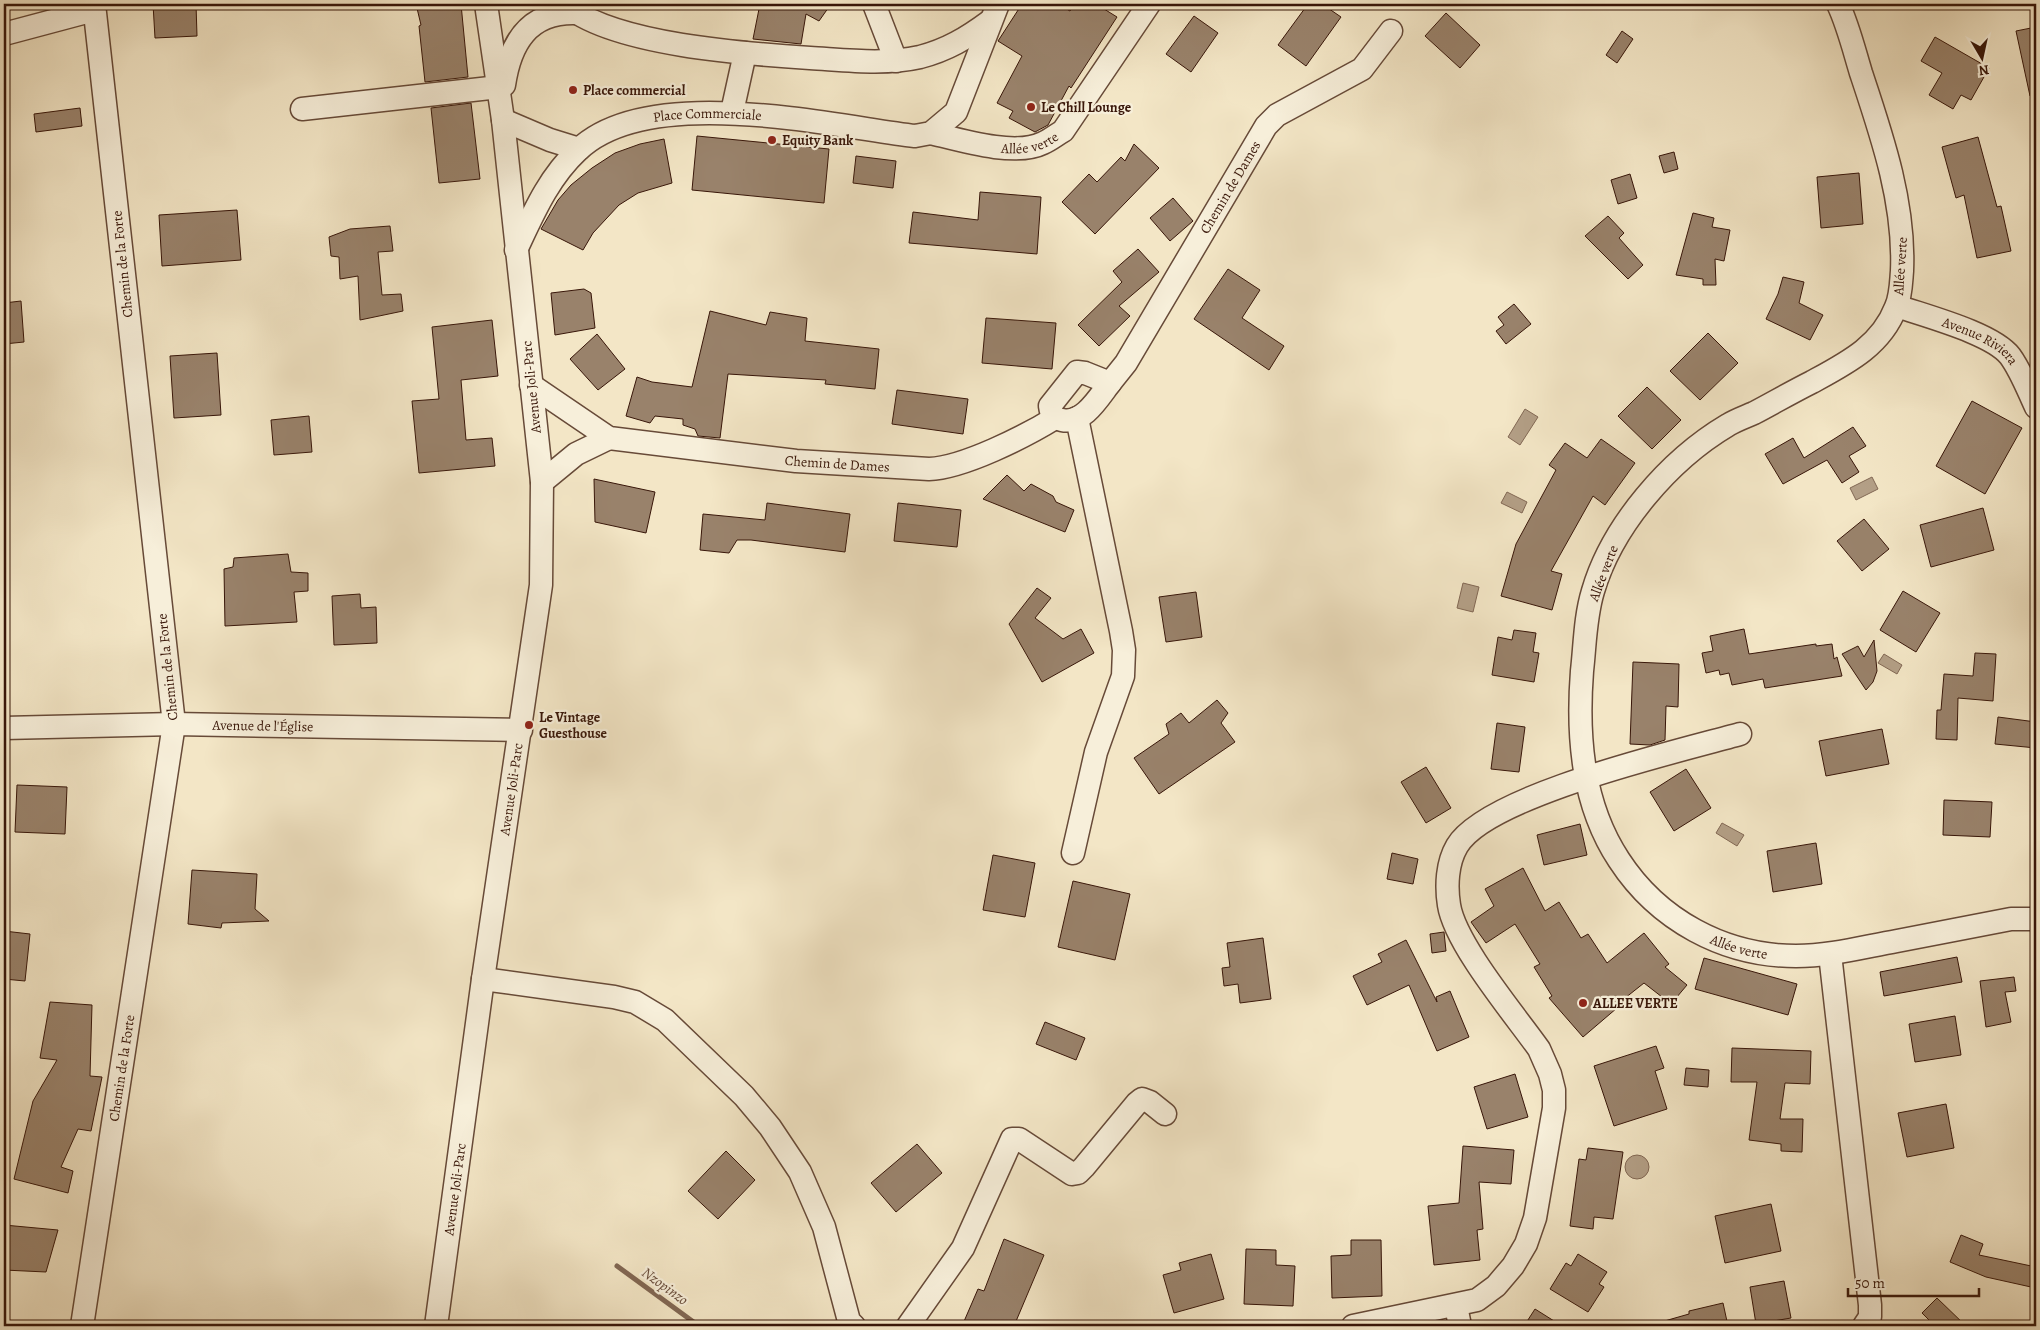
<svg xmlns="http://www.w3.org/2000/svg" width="2040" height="1330" font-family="Alegreya,serif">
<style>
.water{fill:#b39f86;stroke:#826854}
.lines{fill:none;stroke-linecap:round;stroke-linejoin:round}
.stream{stroke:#826854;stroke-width:5}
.building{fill:#99826b;stroke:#381609}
.minor-casing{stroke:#674a38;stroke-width:25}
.minor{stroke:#f7efda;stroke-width:22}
.poi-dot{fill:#8f2418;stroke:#f7efda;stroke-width:2}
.labels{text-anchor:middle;stroke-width:4.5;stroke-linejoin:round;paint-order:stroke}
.poi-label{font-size:14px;font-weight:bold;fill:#381609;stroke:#f7efda;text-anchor:start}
.street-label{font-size:14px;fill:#381609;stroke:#f7efda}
.water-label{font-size:15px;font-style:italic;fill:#694d3b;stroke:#f7efda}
</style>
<rect width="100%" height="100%" fill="#f3e6c6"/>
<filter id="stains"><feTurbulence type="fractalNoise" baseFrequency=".004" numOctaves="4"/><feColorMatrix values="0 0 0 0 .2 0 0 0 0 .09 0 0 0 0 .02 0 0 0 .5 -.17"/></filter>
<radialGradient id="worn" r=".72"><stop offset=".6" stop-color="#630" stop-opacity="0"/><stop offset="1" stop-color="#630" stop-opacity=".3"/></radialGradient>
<g class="water">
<polygon points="1525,409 1538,417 1520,445 1508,437"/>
<polygon points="1872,477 1878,489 1856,500 1850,488"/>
<polygon points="1507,492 1527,502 1522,513 1501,503"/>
<polygon points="1463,583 1479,587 1473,612 1457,608"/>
<polygon points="1884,654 1902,665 1897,674 1878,663"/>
<polygon points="1722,823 1744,835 1737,846 1716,833"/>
<circle cx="1637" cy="1167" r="12"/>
</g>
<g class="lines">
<polyline class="stream" points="617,1266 699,1326"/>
</g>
<g class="building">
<polygon points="153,4 196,4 197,36 155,38"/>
<polygon points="416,4 461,4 468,77 425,82 419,26 421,25"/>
<polygon points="760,4 831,4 819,21 806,14 801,44 753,39"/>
<polygon points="1022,4 1058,4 1070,11 1075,4 1096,4 1117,17 1071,88 1069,86 1048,125 1035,132 1009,118 1013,111 997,103 1022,56 998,41"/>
<polygon points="1308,4 1322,4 1341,17 1306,66 1278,45"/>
<polygon points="1446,13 1480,45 1460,68 1425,36"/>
<polygon points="1194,16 1218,33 1191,72 1166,54"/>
<polygon points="2036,27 2036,95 2030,96 2016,31"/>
<polygon points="1622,31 1633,39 1617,63 1606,55"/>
<polygon points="1935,37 1989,68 1971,100 1961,95 1953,109 1929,95 1942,73 1921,61"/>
<polygon points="471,103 480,179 439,183 431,108"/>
<polygon points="80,108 82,126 36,132 34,114"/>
<polygon points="697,136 829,149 824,203 692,190"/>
<polygon points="1978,137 1997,207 2001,206 2011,251 1977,258 1964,195 1956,198 1942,147"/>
<polygon points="664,139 672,183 638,193 619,205 593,233 583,250 541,229 558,200 571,185 592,168 615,153 640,144"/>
<polygon points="1134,144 1159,168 1095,234 1062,202 1089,174 1097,182 1121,157 1125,161"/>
<polygon points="1674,152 1678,169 1664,173 1659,156"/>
<polygon points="856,156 896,161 893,188 853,183"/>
<polygon points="1859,173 1863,224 1821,228 1817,177"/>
<polygon points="1630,174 1637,198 1618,204 1611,180"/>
<polygon points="980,192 1041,197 1037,254 909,243 913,212 978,220"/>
<polygon points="1173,198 1193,221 1170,241 1150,218"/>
<polygon points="237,210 241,260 162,266 159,215"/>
<polygon points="1693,213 1714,218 1712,227 1730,230 1724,261 1715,259 1716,285 1703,285 1703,279 1676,275"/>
<polygon points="1608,216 1624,233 1619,238 1643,265 1628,279 1585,236"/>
<polygon points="390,226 393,251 378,252 382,295 401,294 403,311 360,320 358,276 340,279 339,257 331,256 329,237 350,229"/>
<polygon points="1138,249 1159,272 1119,306 1130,316 1099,346 1078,325 1122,282 1113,271"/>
<polygon points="1228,269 1260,290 1242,318 1284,346 1269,370 1194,319"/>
<polygon points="1783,277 1804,282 1799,303 1823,315 1810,340 1766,319 1778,294"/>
<polygon points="584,289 591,293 595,328 555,335 551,293"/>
<polygon points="21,301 24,342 4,344 4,303"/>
<polygon points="1514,304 1531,324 1506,344 1496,331 1504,325 1498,317"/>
<polygon points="710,311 766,325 770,312 807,318 805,341 879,349 875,389 825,384 826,380 728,374 720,438 698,436 695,429 683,425 683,419 655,416 650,423 626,416 637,377 652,382 692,387"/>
<polygon points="986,318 1056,323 1052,369 982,363"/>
<polygon points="492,320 498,376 461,380 466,440 492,438 495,466 419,473 412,401 439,399 432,327"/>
<polygon points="1708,333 1738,363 1700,400 1670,371"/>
<polygon points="597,334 625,369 598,390 570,359"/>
<polygon points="217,353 221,415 174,418 170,356"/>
<polygon points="1647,387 1681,420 1652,449 1618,416"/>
<polygon points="897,390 968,399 963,434 892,424"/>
<polygon points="1972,401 2022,428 1985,494 1936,466"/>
<polygon points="309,416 312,452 274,455 271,420"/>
<polygon points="1853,427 1866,446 1849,456 1859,472 1842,483 1827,460 1783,484 1765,454 1793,438 1804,458"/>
<polygon points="1601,439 1635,463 1605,505 1593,496 1551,571 1562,574 1552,610 1501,596 1516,544 1556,470 1549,465 1565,443 1587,458"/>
<polygon points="1007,475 1024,491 1031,484 1053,496 1056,502 1074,510 1065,532 983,499"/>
<polygon points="594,479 655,492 646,533 595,522"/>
<polygon points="767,503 850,514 845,552 751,540 737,540 729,553 700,550 703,514 765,520"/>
<polygon points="898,503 961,510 957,547 894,541"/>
<polygon points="1983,508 1994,550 1931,567 1920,525"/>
<polygon points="1864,519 1889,549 1862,571 1837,541"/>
<polygon points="288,554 291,572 308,573 308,591 294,592 297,622 225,626 224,569 233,567 234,558"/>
<polygon points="1037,588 1051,598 1035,618 1063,639 1081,629 1094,653 1042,682 1009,624"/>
<polygon points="1903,591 1940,613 1916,652 1880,630"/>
<polygon points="1196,592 1202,637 1166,642 1159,597"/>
<polygon points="360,594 361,608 376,607 377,643 334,645 332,596"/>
<polygon points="1744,629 1749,654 1816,644 1816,646 1832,644 1834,659 1837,657 1842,676 1765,688 1763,679 1732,685 1729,673 1720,675 1719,670 1706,673 1702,653 1713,651 1710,636"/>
<polygon points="1514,630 1536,633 1533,652 1539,653 1534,682 1492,675 1498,637 1512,640"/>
<polygon points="1874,640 1877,671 1873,682 1866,690 1842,654 1858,646 1864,657"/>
<polygon points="1975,653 1996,654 1993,701 1958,698 1957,740 1936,739 1937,710 1941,710 1944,674 1973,676"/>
<polygon points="1633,662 1679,664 1678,707 1666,706 1665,740 1650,745 1630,744"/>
<polygon points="1217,700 1228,713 1221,723 1235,742 1159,794 1134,758 1169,734 1166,724 1181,713 1189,723"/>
<polygon points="1998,717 2036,722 2036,748 1995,744"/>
<polygon points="1497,723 1525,727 1519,772 1491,769"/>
<polygon points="1882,729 1889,764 1826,776 1819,741"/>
<polygon points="1426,767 1451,808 1426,823 1401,782"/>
<polygon points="1686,769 1711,808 1674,831 1650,792"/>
<polygon points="17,785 67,787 65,834 15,832"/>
<polygon points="1944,800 1992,802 1990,837 1943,835"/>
<polygon points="1580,824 1587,855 1544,865 1537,835"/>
<polygon points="1816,843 1822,884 1773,892 1767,851"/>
<polygon points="1392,853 1418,859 1413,884 1387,879"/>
<polygon points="993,855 1035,863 1025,917 983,910"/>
<polygon points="1523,868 1545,911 1559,902 1581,938 1588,934 1607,963 1644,933 1669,964 1665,967 1687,985 1671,1004 1644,983 1615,1006 1617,1008 1583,1037 1549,998 1552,996 1534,967 1540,964 1515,924 1486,943 1471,922 1494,906 1485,889"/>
<polygon points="192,870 257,874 255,909 269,921 222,923 221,928 188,924"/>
<polygon points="1073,881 1130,894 1115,960 1058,947"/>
<polygon points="4,931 30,934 25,981 4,979"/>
<polygon points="1444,932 1446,951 1432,953 1430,934"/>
<polygon points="1263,938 1271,999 1240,1003 1238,984 1224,986 1222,968 1230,967 1227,943"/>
<polygon points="1406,940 1437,1002 1436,997 1450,991 1469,1037 1437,1051 1409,985 1367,1005 1353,976 1382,962 1378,954"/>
<polygon points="1957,957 1962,982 1884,996 1880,972"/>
<polygon points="1704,958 1797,984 1788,1015 1695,989"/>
<polygon points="2014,977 2016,991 2005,992 2011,1022 1986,1027 1980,981"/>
<polygon points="50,1002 92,1005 90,1076 102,1077 91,1131 78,1129 61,1167 73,1171 68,1193 14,1179 33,1101 57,1060 40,1058"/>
<polygon points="1955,1016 1961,1055 1915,1062 1909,1024"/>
<polygon points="1045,1022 1085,1038 1076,1060 1036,1044"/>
<polygon points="1656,1046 1664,1068 1655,1071 1667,1109 1614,1126 1594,1066"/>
<polygon points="1732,1048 1811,1051 1810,1084 1785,1083 1780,1119 1803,1119 1802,1152 1781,1151 1781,1144 1749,1140 1757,1082 1731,1082"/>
<polygon points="1686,1068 1709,1070 1708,1087 1684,1085"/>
<polygon points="1515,1074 1528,1117 1487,1129 1474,1087"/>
<polygon points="1946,1104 1954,1148 1907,1157 1898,1113"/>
<polygon points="917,1144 942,1173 896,1212 871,1183"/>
<polygon points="1463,1146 1514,1150 1511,1184 1479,1182 1483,1229 1477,1230 1480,1260 1434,1265 1428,1206 1459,1203"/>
<polygon points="1588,1148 1623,1152 1613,1219 1594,1217 1593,1229 1570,1226 1579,1159 1586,1160"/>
<polygon points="726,1151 755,1180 718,1219 688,1191"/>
<polygon points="1771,1204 1781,1251 1725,1263 1715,1216"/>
<polygon points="4,1225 58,1230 46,1272 4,1270"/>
<polygon points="1961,1235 1983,1244 1979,1255 2036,1267 2031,1287 1986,1277 1950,1262"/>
<polygon points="1004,1239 1044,1255 1014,1326 962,1326 978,1289 984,1291"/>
<polygon points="1351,1240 1381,1240 1382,1296 1332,1298 1331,1256 1351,1255"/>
<polygon points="1246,1249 1276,1250 1276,1265 1295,1266 1293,1306 1244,1304"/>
<polygon points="1211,1254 1224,1299 1174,1313 1163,1275 1181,1270 1179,1263"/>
<polygon points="1578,1254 1607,1272 1599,1284 1604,1287 1588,1312 1550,1289 1566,1263 1571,1266"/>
<polygon points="1784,1281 1791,1318 1756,1324 1750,1287"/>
<polygon points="1937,1298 1966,1326 1935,1326 1922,1313"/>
<polygon points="1723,1303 1728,1326 1662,1326 1661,1322 1689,1314 1689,1311"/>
<polygon points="1535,1309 1562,1326 1524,1326"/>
</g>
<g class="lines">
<defs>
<g id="minor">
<path d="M565 4C611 45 748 54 810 58 845 60 885 65 920 57 947 50 967 38 990 21"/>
<polyline points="874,4 896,61"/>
<path id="s1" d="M1838 4C1848 25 1854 50 1861 73 1882 136 1905 203 1902 271 1901 283 1901 296 1896 307 1881 346 1847 363 1812 382 1792 392 1773 403 1754 413 1745 417 1736 420 1728 425 1669 460 1612 526 1593 591 1585 617 1585 645 1582 671 1577 736 1582 804 1619 860 1658 920 1724 956 1796 956 1830 956 1863 947 1897 941 1935 934 1973 926 2011 919H2036"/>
<polyline points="4,34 94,10"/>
<path d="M504 85C510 44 528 12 575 13"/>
<polyline points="302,109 499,87"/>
<polyline points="732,112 745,53"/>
<polyline points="503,120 550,140 579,149"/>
<path id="s2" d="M931 133C960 140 1015 157 1043 143 1050 140 1056 135 1063 131L1149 4"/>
<path id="s3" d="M516 250C533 214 548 178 578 150 648 83 826 125 915 136L931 133 956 112 998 4"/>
<path id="s4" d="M1897 306C1925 316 1992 333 2010 356 2021 371 2028 390 2036 407"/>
<path d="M1077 372 1085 373 1110 383C1099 397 1083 425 1062 420 1053 418 1051 414 1050 406Z"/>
<path id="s5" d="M1110 383 1126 363 1266 126 1277 115 1362 69 1391 31"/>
<path id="s6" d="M531 385 609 438 796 461 929 469C963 468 1026 436 1055 418"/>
<polyline points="542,482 576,454 609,438"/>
<path id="s7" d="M4 728 174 724 521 730"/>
<polyline points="1073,853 1096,752 1123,676 1124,650 1121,631 1077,418"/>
<polyline points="1830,954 1870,1305 1870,1317 1864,1326"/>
<polyline points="483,979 614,997 635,1002 665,1020 744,1096 770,1127 800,1172 824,1227 849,1321 854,1326"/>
<polyline points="1456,1306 1460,1326"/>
<path id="s8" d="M82 1326 174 724 94 4"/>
<path id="s9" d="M436 1326 483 979 541 585 542 482 503 120 486 4"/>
<polyline points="908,1326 963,1248 1012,1139 1019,1139 1072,1174 1078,1173 1084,1167 1137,1103 1142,1099 1150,1102 1165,1114"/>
<path d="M1353 1326 1477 1300 1496 1286 1513 1266 1526 1244 1535 1218 1554 1108V1090L1550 1074 1539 1049C1515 1015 1455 944 1449 905 1446 886 1447 863 1457 846 1487 795 1680 751 1740 734"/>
</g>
</defs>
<use href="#minor" class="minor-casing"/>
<use href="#minor" class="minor"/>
</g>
<g class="poi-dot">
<circle cx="573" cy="90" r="5"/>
<circle cx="1031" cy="107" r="5"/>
<circle cx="772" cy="140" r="5"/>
<circle cx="529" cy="725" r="5"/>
<circle cx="1583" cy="1003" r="5"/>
</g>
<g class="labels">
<g class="poi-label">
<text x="583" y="95">Place commercial</text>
<text x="1041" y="112">Le Chill Lounge</text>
<text x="782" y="145">Equity Bank</text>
<text x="539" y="722">Le Vintage<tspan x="539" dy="16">Guesthouse</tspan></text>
<text x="1593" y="1008">ALLEE VERTE</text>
</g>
<g class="street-label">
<text dy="5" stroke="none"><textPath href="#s3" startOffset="256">Place Commerciale</textPath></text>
<text dy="5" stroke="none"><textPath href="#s2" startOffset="101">Allée verte</textPath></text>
<text dy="5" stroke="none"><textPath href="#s5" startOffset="230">Chemin de Dames</textPath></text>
<text transform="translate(122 264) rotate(-96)" y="5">Chemin de la Forte</text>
<text transform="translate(1900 266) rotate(-86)" y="5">Allée verte</text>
<text dy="5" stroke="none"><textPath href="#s4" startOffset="91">Avenue Riviera</textPath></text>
<text transform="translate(531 387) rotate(-96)" y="5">Avenue Joli-Parc</text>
<text dy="5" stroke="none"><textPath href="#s6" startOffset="324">Chemin de Dames</textPath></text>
<text transform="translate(1603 573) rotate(-69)" y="5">Allée verte</text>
<text transform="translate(167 667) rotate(-96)" y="5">Chemin de la Forte</text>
<text dy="5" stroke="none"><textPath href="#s7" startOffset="259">Avenue de l'Église</textPath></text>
<text dy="5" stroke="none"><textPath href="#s9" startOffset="542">Avenue Joli-Parc</textPath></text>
<text dy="5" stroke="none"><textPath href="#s1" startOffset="1170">Allée verte</textPath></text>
<text dy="5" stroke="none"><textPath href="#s8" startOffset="261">Chemin de la Forte</textPath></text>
<text dy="5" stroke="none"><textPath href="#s9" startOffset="138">Avenue Joli-Parc</textPath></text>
</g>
<g class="water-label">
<text transform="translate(665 1286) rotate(36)" y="5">Nzopinzo</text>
</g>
</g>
<rect width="2040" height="1330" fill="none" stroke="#f3e6c6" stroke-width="20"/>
<rect x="5" y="5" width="2030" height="1320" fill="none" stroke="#381609" stroke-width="2.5"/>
<rect x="10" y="10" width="2020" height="1310" fill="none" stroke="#381609"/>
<g transform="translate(1982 58) rotate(171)" stroke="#f7efda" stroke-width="4" paint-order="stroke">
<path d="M0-4L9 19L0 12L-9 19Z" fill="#381609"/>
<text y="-8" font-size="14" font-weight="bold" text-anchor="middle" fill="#381609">N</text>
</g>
<path d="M1848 1288v8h131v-8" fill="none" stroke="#381609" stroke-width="2.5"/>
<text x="1855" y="1288" font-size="15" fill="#381609" stroke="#f7efda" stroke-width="4" paint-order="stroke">50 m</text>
<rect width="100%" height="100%" filter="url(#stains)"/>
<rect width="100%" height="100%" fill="url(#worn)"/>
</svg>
